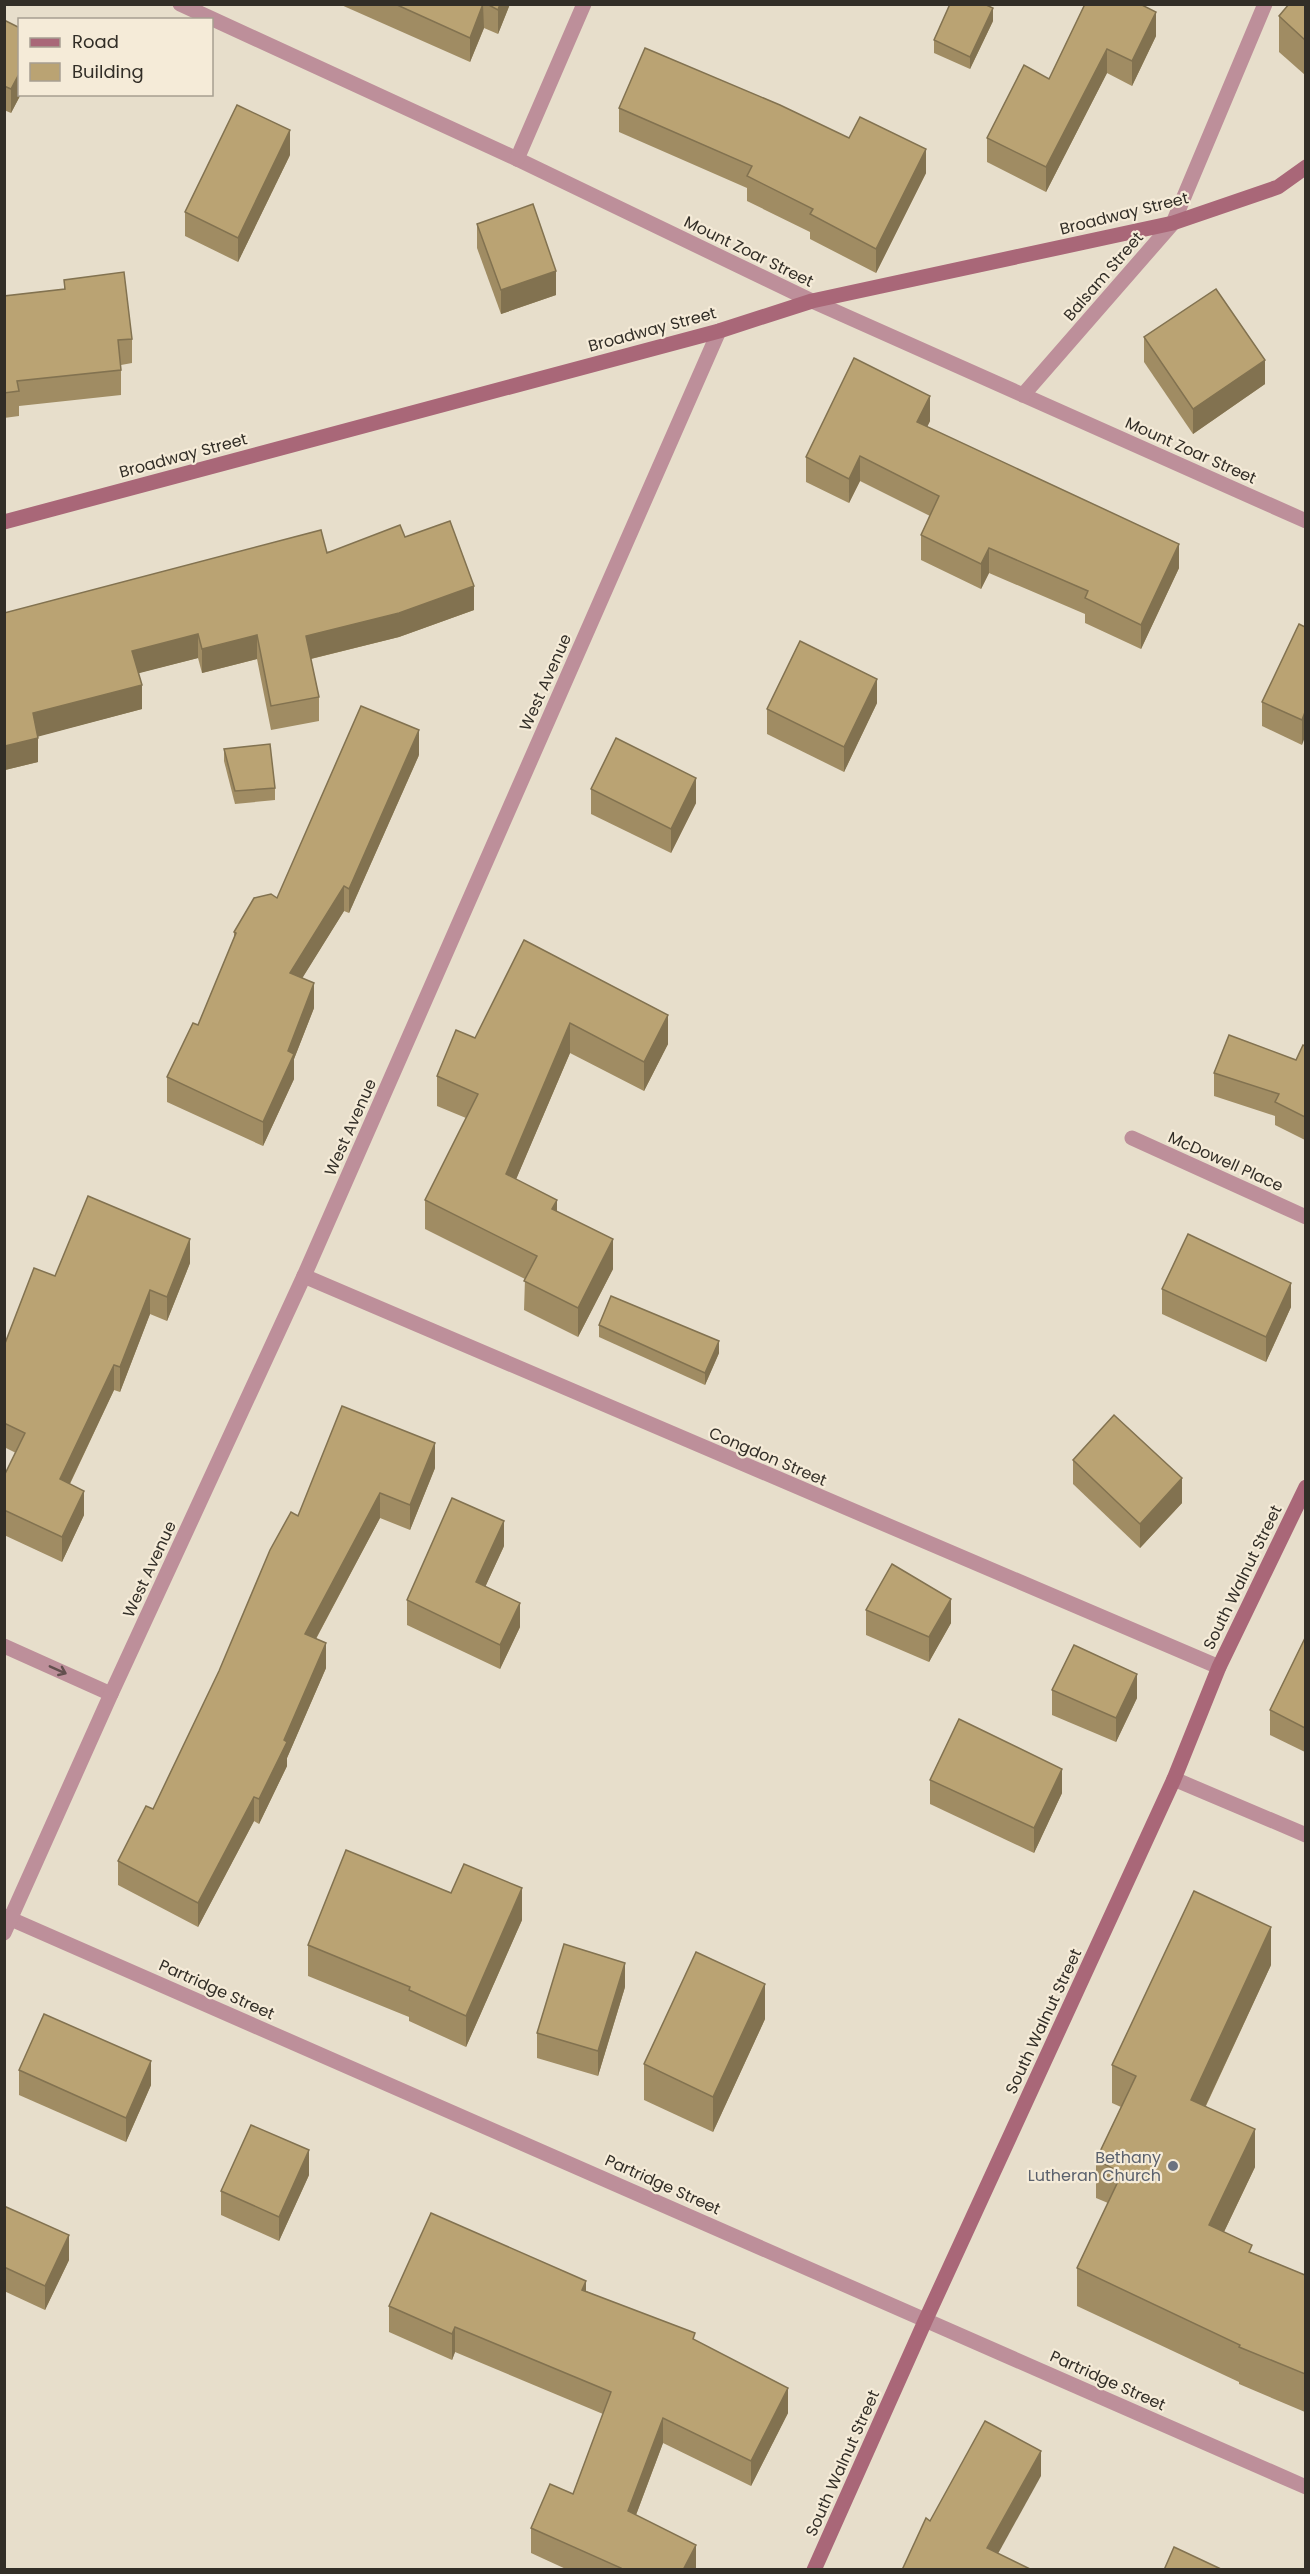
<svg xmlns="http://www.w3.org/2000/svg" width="1310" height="2574" font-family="Poppins,sans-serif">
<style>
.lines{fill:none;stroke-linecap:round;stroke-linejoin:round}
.street{stroke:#bd8f9a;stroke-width:15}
.secondary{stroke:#a96778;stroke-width:15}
.wall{fill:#a08c63}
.shaded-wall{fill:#827250}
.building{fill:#baa373;stroke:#827250;stroke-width:1.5}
.oneway{stroke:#63504f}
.worship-dot{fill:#6b7280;stroke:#f5ebd8;stroke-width:2}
.labels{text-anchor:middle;stroke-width:4.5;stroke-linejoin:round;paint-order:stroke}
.street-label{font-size:16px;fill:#322e27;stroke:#f5ebd8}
.worship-label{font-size:16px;fill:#5b616d;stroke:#f5ebd8;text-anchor:end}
</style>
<rect width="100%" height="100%" fill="#e7decb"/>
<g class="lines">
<g class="street">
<polyline points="180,4 517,159 812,301 1306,521"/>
<polyline points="517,159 584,4"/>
<polyline points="1023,395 1173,223 1265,4"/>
<polyline points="1132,1138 1306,1217"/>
<polyline points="304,1276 1219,1667"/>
<polyline points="4,1646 111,1694"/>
<polyline points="1174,1779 1306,1835"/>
<polyline points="4,1916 1306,2487"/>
<polyline points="4,1933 111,1694 304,1276 719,331"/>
</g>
<g class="secondary">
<polyline points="4,522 719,331 812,301 1173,223 1278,187 1306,167"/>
<polyline points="814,2570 926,2319 1174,1779 1219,1667 1306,1487"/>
</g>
</g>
<g class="wall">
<polygon points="339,4 510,4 498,34 484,28 470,62"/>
<polygon points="1085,4 1156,36 1132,86 1107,73 1046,192 987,162 987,138 1049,79"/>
<polygon points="1305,4 1305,75 1279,52 1279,16"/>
<polygon points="4,20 20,94 21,94 11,113 4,110"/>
<polygon points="993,21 970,69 934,53 934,40"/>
<polygon points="619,108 849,138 926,173 876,273 810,239 810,232 747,201 747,188 619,132"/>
<polygon points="290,155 238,262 185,236 185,212"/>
<polygon points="477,224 556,295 501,314 477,248"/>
<polygon points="64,280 132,339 132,363 121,365 121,395 19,406 19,416 4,418 4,296 64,289"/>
<polygon points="1144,337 1265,384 1193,434 1144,362"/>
<polygon points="930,421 927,427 1179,568 1141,649 1085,623 1085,614 989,573 981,589 921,560 921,535 930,516 860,481 849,503 806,482 806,457"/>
<polygon points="405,537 474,610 399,637 311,659 319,697 319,721 271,730 257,659 202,673 198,658 138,673 142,709 38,736 38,762 5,770 4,613"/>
<polygon points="1305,627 1302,745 1262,726 1262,702"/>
<polygon points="877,703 844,772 767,734 767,709"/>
<polygon points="224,749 275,788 275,800 235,804 224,761"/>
<polygon points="419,755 349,913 344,911 302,978 314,1008 294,1059 294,1079 263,1146 167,1102 167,1077 198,1025 234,939 234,932 277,898"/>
<polygon points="591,789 696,803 671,853 591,814"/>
<polygon points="524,940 668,1044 644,1091 570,1053 516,1179 557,1211 613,1269 578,1337 524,1310 525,1279 425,1229 425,1200 466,1118 437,1106 437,1076 475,1038"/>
<polygon points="1305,1046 1305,1140 1275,1125 1275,1116 1214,1096 1214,1073 1296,1060"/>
<polygon points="190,1263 167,1321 150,1314 120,1392 114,1390 70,1484 84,1515 62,1562 4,1535 4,1476 16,1453 4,1447 4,1346 55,1276"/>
<polygon points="1162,1289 1291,1307 1266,1362 1162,1314"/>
<polygon points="599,1325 719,1353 705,1385 599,1337"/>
<polygon points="1073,1460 1182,1503 1140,1548 1073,1484"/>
<polygon points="435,1468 410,1530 380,1518 316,1639 326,1668 287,1758 287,1766 259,1824 254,1821 198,1927 118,1885 118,1861 153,1809 298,1516"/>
<polygon points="504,1546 485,1587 520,1627 500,1669 407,1625 407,1600"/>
<polygon points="866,1610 951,1623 929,1662 866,1635"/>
<polygon points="1305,1638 1305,1752 1270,1735 1270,1710"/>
<polygon points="1052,1690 1137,1698 1116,1742 1052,1715"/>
<polygon points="930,1780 1062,1793 1034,1853 930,1804"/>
<polygon points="522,1920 466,2047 409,2021 409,2017 308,1976 308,1945"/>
<polygon points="1271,1965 1206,2106 1255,2167 1224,2232 1252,2253 1305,2275 1305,2412 1239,2384 1239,2382 1077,2306 1077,2268 1108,2203 1096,2198 1096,2160 1121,2107 1112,2103 1112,2065"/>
<polygon points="625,1987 598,2076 537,2058 537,2033"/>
<polygon points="765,2019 713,2132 644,2100 644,2064"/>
<polygon points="19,2070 151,2085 126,2142 19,2095"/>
<polygon points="309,2175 279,2241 221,2215 221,2191"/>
<polygon points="4,2206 69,2260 45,2310 4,2291"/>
<polygon points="586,2291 695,2340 788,2413 751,2486 663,2443 636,2515 696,2570 568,2570 531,2553 531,2528 573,2494 603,2414 455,2352 452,2360 389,2332 389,2306"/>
</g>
<g class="shaded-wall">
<polygon points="483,4 484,28 470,62 470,38"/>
<polygon points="500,4 510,4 498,34 498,10"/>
<polygon points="993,8 993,21 970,69 970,57"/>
<polygon points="1156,12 1156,36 1132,86 1132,61"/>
<polygon points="1107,49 1107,73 1046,192 1046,167"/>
<polygon points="20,72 20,94 21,94 11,113 11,89"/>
<polygon points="290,130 290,155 238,262 238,238"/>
<polygon points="926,149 926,173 876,273 876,249"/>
<polygon points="556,271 556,295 501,314 501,290"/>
<polygon points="1265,360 1265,384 1193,434 1193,409"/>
<polygon points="930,396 930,421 917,447 917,422"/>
<polygon points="860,456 860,481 849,503 849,479"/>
<polygon points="1179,544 1179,568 1141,649 1141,625"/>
<polygon points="989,548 989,573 981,589 981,564"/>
<polygon points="474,586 474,610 399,637 306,660 306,636"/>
<polygon points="198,634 198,658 132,675 132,651"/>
<polygon points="257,635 257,659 202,673 202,649"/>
<polygon points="877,679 877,703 844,772 844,747"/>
<polygon points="142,685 142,709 33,738 33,713"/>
<polygon points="1305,712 1305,737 1302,745 1302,720"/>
<polygon points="419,730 419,755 349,913 349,889"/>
<polygon points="38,738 38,762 5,770 5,746"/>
<polygon points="696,778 696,803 671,853 671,829"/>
<polygon points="344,886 344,911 290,998 290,973"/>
<polygon points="314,983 314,1008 294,1059 294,1079 263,1146 263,1122 288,1051"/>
<polygon points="668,1015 668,1044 644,1091 644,1062"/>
<polygon points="570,1023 570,1053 506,1203 506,1174"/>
<polygon points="557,1200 557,1229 552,1209"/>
<polygon points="190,1239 190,1263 167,1321 167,1297"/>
<polygon points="613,1239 613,1269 578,1337 578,1308"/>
<polygon points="1291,1283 1291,1307 1266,1362 1266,1337"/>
<polygon points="150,1290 150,1314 120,1392 120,1367"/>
<polygon points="719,1341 719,1353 705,1385 705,1373"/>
<polygon points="114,1365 114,1390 60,1504 60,1479"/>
<polygon points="435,1443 435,1468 410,1530 410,1505"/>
<polygon points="1182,1478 1182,1503 1140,1548 1140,1524"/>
<polygon points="84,1491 84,1515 62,1562 62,1537"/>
<polygon points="380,1493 380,1518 305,1659 305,1634"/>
<polygon points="504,1521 504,1546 476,1607 476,1582"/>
<polygon points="951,1599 951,1623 929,1662 929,1637"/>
<polygon points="520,1603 520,1627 500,1669 500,1645"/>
<polygon points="326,1643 326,1668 287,1758 287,1766 259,1824 259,1799"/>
<polygon points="1137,1674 1137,1698 1116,1742 1116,1718"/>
<polygon points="1062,1769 1062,1793 1034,1853 1034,1828"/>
<polygon points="254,1797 254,1821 198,1927 198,1903"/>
<polygon points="522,1888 522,1920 466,2047 466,2016"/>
<polygon points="1271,1927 1271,1965 1191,2137 1191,2100"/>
<polygon points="625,1963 625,1987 598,2076 598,2051"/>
<polygon points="765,1984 765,2019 713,2132 713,2097"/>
<polygon points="151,2061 151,2085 126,2142 126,2118"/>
<polygon points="1255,2129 1255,2167 1209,2263 1209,2225"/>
<polygon points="309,2150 309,2175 279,2241 279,2217"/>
<polygon points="69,2235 69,2260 45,2310 45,2286"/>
<polygon points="586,2281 586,2307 582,2290"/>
<polygon points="455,2327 455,2352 452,2360 452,2334"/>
<polygon points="788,2388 788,2413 751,2486 751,2461"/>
<polygon points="663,2418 663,2443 628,2536 628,2511"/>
<polygon points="1041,2451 1041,2476 989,2570 987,2548"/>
<polygon points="696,2545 696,2570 683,2570"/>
</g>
<g class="building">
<polygon points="395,4 483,4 470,38"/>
<polygon points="487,4 500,4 498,10"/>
<polygon points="950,4 984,4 993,8 970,57 934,40"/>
<polygon points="1085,4 1140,4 1156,12 1132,61 1107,49 1046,167 987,138 1024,65 1049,79"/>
<polygon points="1289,4 1305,4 1305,40 1279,16"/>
<polygon points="4,20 20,28 20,72 11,89 4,86"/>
<polygon points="645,48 780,105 849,138 860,117 926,149 876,249 810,214 813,209 747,176 752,166 619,108"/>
<polygon points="237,105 290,130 238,238 185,212"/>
<polygon points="533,204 556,271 501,290 477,224"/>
<polygon points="124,272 132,339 118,340 121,370 17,381 19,391 4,393 4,296 65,289 64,280"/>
<polygon points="1216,289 1265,360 1193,409 1144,337"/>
<polygon points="854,358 930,396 917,422 1179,544 1141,625 1085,598 1088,591 989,548 981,564 921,535 939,496 860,456 849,479 806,457"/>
<polygon points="450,521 474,586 399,613 306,636 319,697 271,706 257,635 202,649 198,634 132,651 142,685 33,713 38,738 5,746 4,613 321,530 327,553 400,525 405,537"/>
<polygon points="1299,624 1305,627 1305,712 1302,720 1262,702"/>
<polygon points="800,641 877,679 844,747 767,709"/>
<polygon points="361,706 419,730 349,889 344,886 290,973 314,983 288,1051 294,1054 263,1122 167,1077 193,1023 198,1025 236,933 234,932 254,898 271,894 277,898"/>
<polygon points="616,738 696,778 671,829 591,789"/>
<polygon points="270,744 275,788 235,791 224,749"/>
<polygon points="524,940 668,1015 644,1062 570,1023 506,1174 557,1200 552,1209 613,1239 578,1308 524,1281 537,1256 425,1200 478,1094 437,1076 456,1030 475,1038"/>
<polygon points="1229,1035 1296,1060 1303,1045 1305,1046 1305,1117 1275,1102 1279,1094 1214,1073"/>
<polygon points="88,1196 190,1239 167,1297 150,1290 120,1367 114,1365 60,1479 84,1491 62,1537 4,1510 4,1476 25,1433 4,1423 4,1346 34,1268 55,1276"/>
<polygon points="1188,1234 1291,1283 1266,1337 1162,1289"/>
<polygon points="611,1296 719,1341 705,1373 599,1325"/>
<polygon points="342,1406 435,1443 410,1505 380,1493 305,1634 326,1643 284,1740 287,1742 259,1799 254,1797 198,1903 118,1861 146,1806 153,1809 219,1671 270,1550 291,1512 298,1516"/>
<polygon points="1114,1415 1182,1478 1140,1524 1073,1460"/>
<polygon points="452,1498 504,1521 476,1582 520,1603 500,1645 407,1600"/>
<polygon points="892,1564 951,1599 929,1637 866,1610"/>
<polygon points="1305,1638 1305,1728 1270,1710"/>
<polygon points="1074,1645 1137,1674 1116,1718 1052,1690"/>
<polygon points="959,1719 1062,1769 1034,1828 930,1780"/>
<polygon points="346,1850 451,1893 464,1864 522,1888 466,2016 409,1990 410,1987 308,1945"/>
<polygon points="1194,1891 1271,1927 1191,2100 1255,2129 1209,2225 1252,2245 1249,2252 1305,2275 1305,2374 1239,2347 1240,2345 1077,2268 1122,2173 1096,2160 1136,2076 1112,2065"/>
<polygon points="564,1944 625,1963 598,2051 537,2033"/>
<polygon points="696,1952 765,1984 713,2097 644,2064"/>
<polygon points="44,2014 151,2061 126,2118 19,2070"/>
<polygon points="251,2125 309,2150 279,2217 221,2191"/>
<polygon points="4,2206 69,2235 45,2286 4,2267"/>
<polygon points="431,2213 586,2281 582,2290 695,2333 693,2339 788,2388 751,2461 663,2418 628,2511 696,2545 683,2570 620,2570 621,2568 531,2528 550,2484 573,2494 611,2392 455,2327 452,2334 389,2306"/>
<polygon points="985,2421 1041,2451 987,2548 1032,2570 902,2570 926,2518 930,2521"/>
<polygon points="1174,2547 1223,2570 1164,2570"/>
</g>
<defs><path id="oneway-shaft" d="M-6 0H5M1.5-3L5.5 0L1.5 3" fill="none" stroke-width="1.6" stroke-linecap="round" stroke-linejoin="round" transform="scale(1.5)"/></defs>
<use class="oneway" href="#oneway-shaft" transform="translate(58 1670) rotate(24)"/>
<circle class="worship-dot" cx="1173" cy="2166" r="6"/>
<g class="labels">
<g class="street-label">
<text transform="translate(1124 213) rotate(-14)" y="6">Broadway Street</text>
<text transform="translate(749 251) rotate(26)" y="6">Mount Zoar Street</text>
<text transform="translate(1103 276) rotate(-49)" y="6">Balsam Street</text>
<text transform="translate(652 329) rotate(-15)" y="6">Broadway Street</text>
<text transform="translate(1191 450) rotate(24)" y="6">Mount Zoar Street</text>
<text transform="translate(183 455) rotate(-15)" y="6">Broadway Street</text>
<text transform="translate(545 682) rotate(-66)" y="6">West Avenue</text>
<text transform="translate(350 1127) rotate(-66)" y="6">West Avenue</text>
<text transform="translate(1226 1161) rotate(24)" y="6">McDowell Place</text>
<text transform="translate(768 1456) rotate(23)" y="6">Congdon Street</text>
<text transform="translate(149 1569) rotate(-65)" y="6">West Avenue</text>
<text transform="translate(1242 1577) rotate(-64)" y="6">South Walnut Street</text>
<text transform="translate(217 1989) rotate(24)" y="6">Partridge Street</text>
<text transform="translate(1043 2021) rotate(-65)" y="6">South Walnut Street</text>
<text transform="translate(663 2184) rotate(24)" y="6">Partridge Street</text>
<text transform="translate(1108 2380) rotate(24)" y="6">Partridge Street</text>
<text transform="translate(842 2463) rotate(-66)" y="6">South Walnut Street</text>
</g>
<g class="worship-label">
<text x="1161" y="2163">Bethany<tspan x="1161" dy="18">Lutheran Church</tspan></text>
</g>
</g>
<rect width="1310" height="2574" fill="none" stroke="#322e27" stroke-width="12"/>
<rect x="18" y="18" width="195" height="78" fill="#f5ebd8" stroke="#a79f91" stroke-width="1.5"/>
<rect x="30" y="38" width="30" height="9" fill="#a96778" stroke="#a79f91" stroke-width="1.5"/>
<text x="72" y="48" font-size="18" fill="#322e27">Road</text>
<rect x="30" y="63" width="30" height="18" fill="#baa373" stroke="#a79f91" stroke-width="1.5"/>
<text x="72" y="78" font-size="18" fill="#322e27">Building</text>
</svg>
